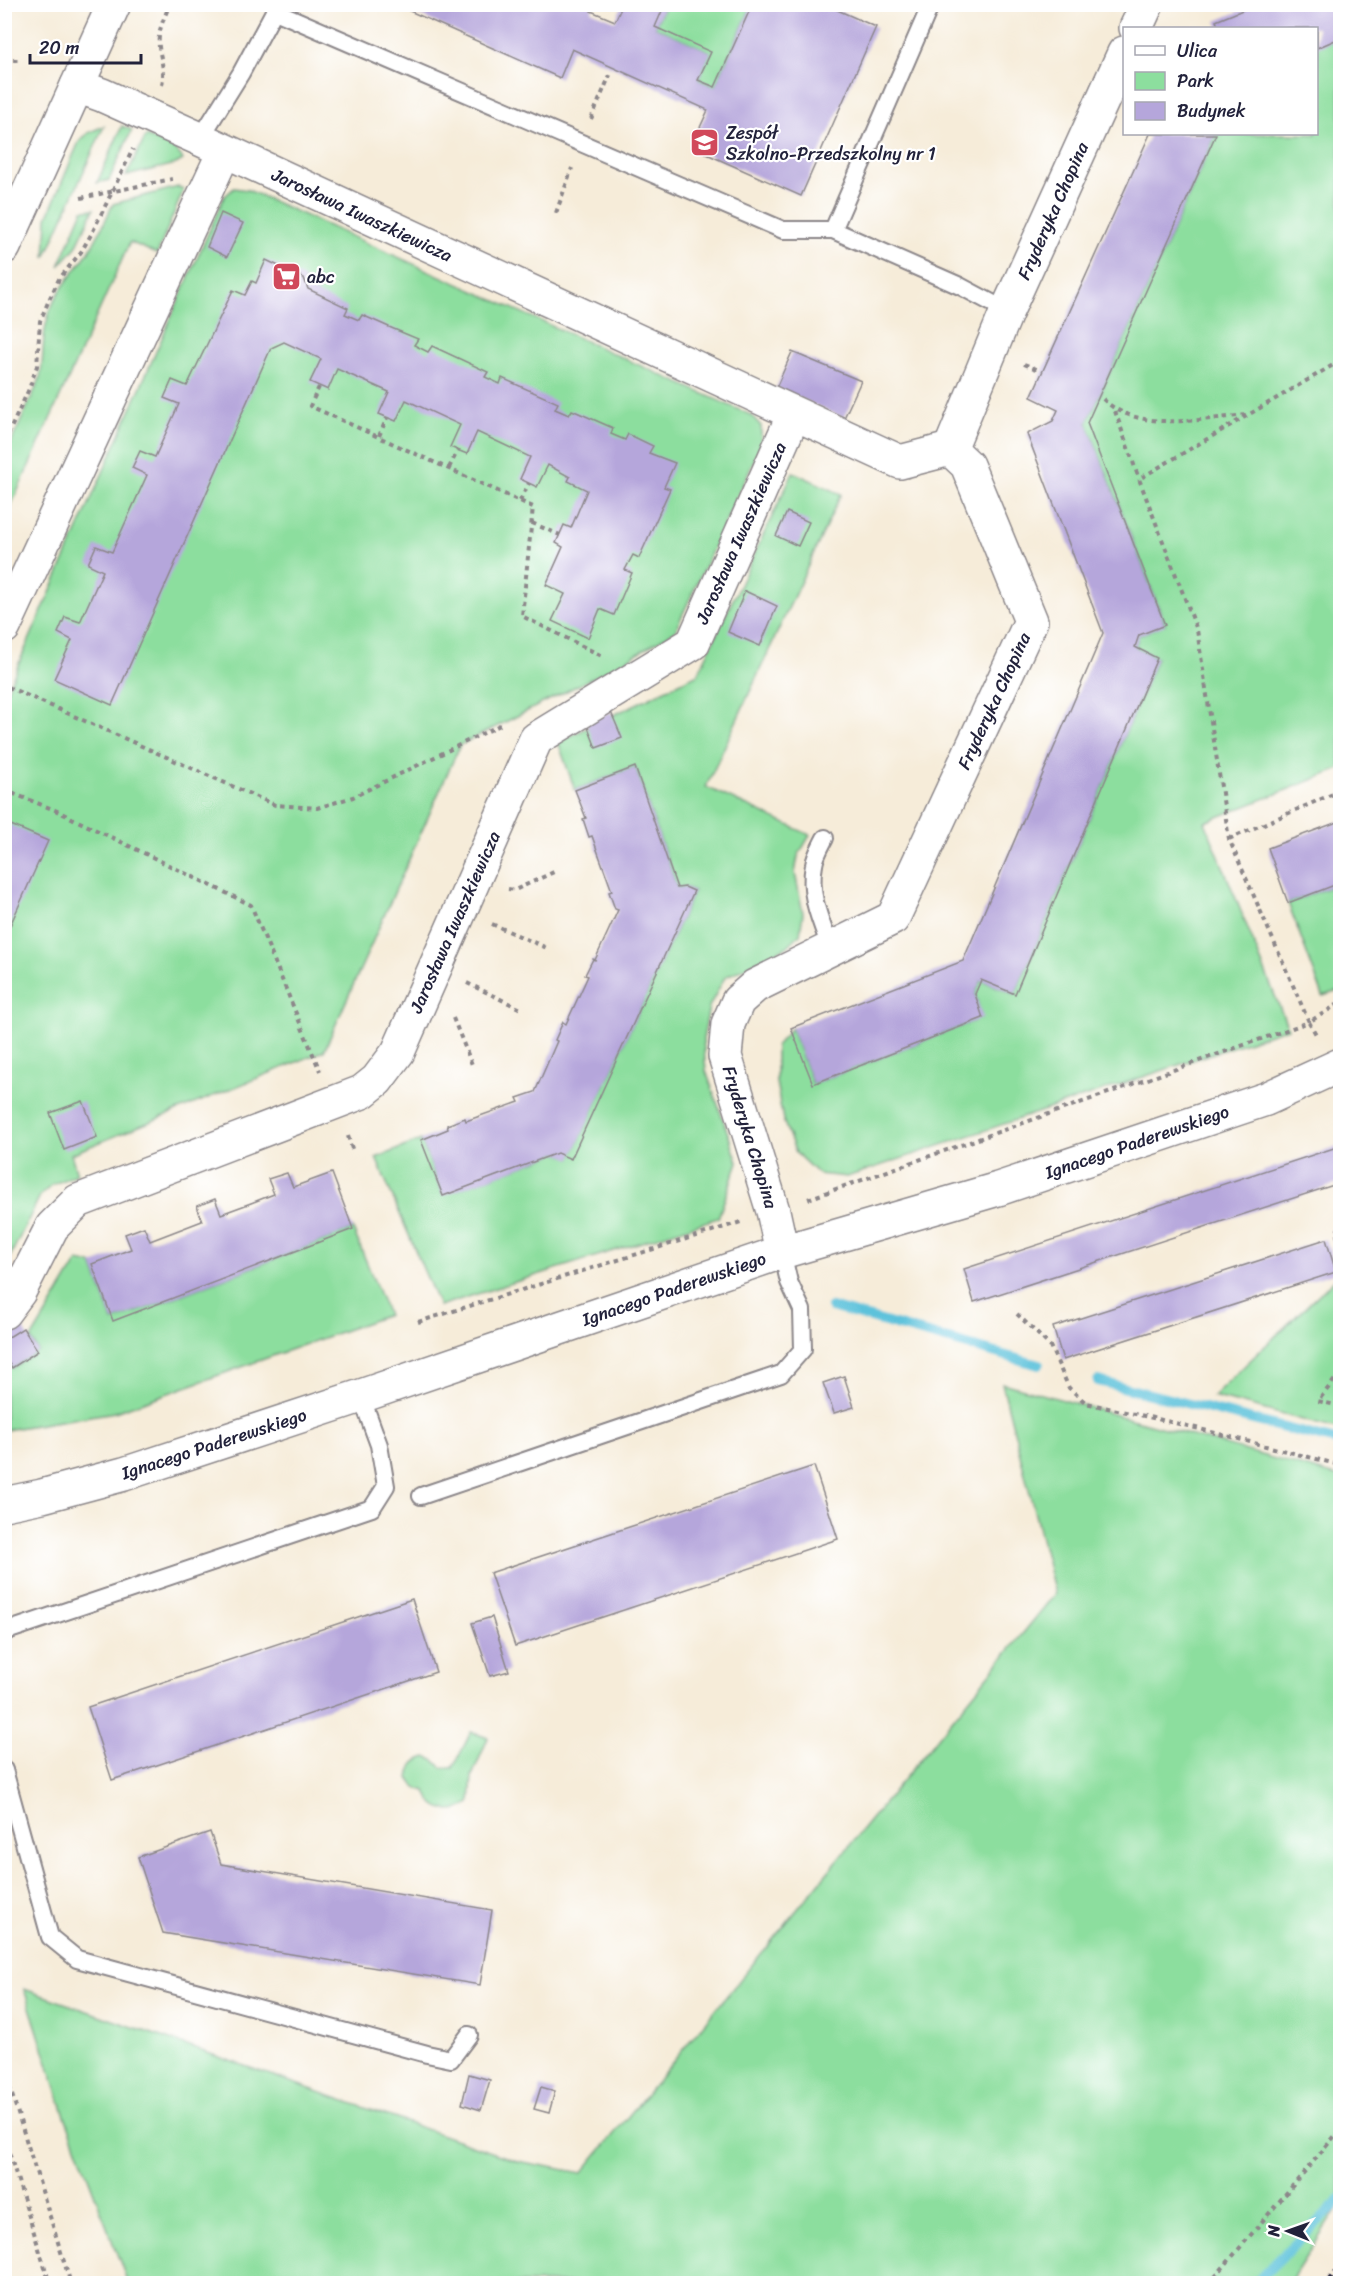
<svg xmlns="http://www.w3.org/2000/svg" width="1345" height="2288" font-family="Sriracha,sans-serif">
<style>
.green{fill:#8cde9e;stroke:#57806c;stroke-width:1.5}
.lines{fill:none;stroke-linecap:round;stroke-linejoin:round}
.stream{stroke:#5dc2db;stroke-width:10}
.building{fill:#b5a6db}
.service-casing{stroke:#8c878a;stroke-width:20}
.minor-casing{stroke:#8c878a;stroke-width:36}
.tertiary-casing{stroke:#8c878a;stroke-width:36}
.path{stroke:#8c878a;stroke-width:4;stroke-dasharray:4.5 4.5;stroke-linecap:butt}
.service{stroke:#fff;stroke-width:16}
.minor{stroke:#fff;stroke-width:33}
.tertiary{stroke:#fff;stroke-width:33}
.rail{stroke:#22223b;stroke-width:4.5;stroke-dasharray:9 4.5;stroke-linecap:butt}
.labels{text-anchor:middle;stroke-width:4.5;stroke-linejoin:round;paint-order:stroke}
.poi-label{font-size:18px;fill:#22223b;stroke:#fff;text-anchor:start}
.street-label{font-size:18px;fill:#22223b;stroke:#fff}
</style>
<rect width="100%" height="100%" fill="#fff"/>
<filter id="ink" filterUnits="userSpaceOnUse"><feTurbulence type="fractalNoise" baseFrequency=".0167" numOctaves="2"/><feDisplacementMap in="SourceGraphic" scale="12" xChannelSelector="R" yChannelSelector="G"/><feConvolveMatrix kernelMatrix="1 2 1 2 8 2 1 2 1" color-interpolation-filters="sRGB"/></filter>
<filter id="wash" filterUnits="userSpaceOnUse"><feTurbulence type="fractalNoise" baseFrequency=".008" numOctaves="4" result="noise"/><feDisplacementMap in="SourceGraphic" scale="24" xChannelSelector="R" yChannelSelector="G"/><feGaussianBlur stdDeviation="1.35" result="paint"/><feColorMatrix in="noise" values="0 0 0 0 0 0 0 0 0 0 0 0 0 0 0 0 0 1.4 0 .05"/><feComposite in="paint" operator="in"/></filter>
<g filter="url(#wash)">
<rect width="100%" height="100%" fill="#f6ecd9"/>
<g class="green">
<polygon points="665,5 752,5 715,87 698,80 710,52 655,27"/>
<polygon points="1340,38 1340,769 1205,822 1288,1028 847,1177 818,1174 796,1153 783,1120 776,1082 776,1046 791,1028 813,1084 982,1018 975,994 981,980 1015,994 1157,658 1135,647 1139,635 1165,624 1087,423 1216,134 1316,134 1317,47"/>
<polygon points="104,126 45,258 47,218 72,158 79,142 88,133"/>
<polygon points="122,126 132,130 109,180 97,183"/>
<path d="M146 136C158 141 177 146 183 160L176 164 126 176Z"/>
<path d="M178 187 184 189 157 254 130 242 5 519V456L39 381C45 362 41 341 47 321 53 294 72 276 87 254 98 239 105 220 113 204Z"/>
<polygon points="234,188 248,190 751,415 761,426 761,445 675,631 618,665 460,745 324,1051 71,1154 77,1174 52,1185 40,1196 5,1267 5,695 224,197"/>
<polygon points="94,209 76,247 59,266 83,210"/>
<polygon points="793,472 841,494 706,787 810,835 798,856 795,873 803,913 800,934 787,947 725,977 709,1007 703,1039 706,1071 738,1162 718,1218 439,1306 376,1158 421,1140 443,1195 557,1153 571,1158 694,891 685,887 677,888 635,767 575,790 558,742 698,674"/>
<polygon points="1340,883 1340,991 1323,996 1288,903"/>
<polygon points="353,1229 388,1315 115,1412 5,1430 4,1356 12,1368 38,1351 31,1339 78,1261 92,1264 113,1321"/>
<polygon points="1340,1273 1340,1430 1213,1396 1339,1275"/>
<polygon points="1002,1383 1340,1477 1340,2204 1289,2283 128,2283 65,2116 24,1989 517,2161 582,2173 1055,1594"/>
<path d="M471 1732 488 1738 472 1776 470 1803C454 1815 433 1812 426 1791 417 1789 414 1786 409 1778 411 1765 414 1761 426 1757L435 1761 442 1768H453Z"/>
</g>
<g class="lines">
<g class="stream">
<polyline points="831,1307 1039,1365"/>
<polyline points="1098,1381 1340,1442"/>
<polyline points="1254,2284 1340,2200"/>
</g>
</g>
<g id="blocks">
<g class="building">
<polygon points="394,4 594,4 591,11 615,21 623,4 665,4 655,27 711,52 698,80 715,87 752,5 826,5 876,27 801,196 691,147 708,110 572,49 560,78"/>
<polygon points="1257,4 1340,4 1340,38 1317,48 1317,28 1219,28 1216,21"/>
<polygon points="1150,134 1216,134 1087,423 1165,625 1139,635 1135,647 1157,658 1015,994 981,980 975,994 983,1018 813,1084 791,1028 963,961 1103,633 1027,434 1053,421 1058,410 1031,397"/>
<polygon points="221,213 243,223 227,257 207,247"/>
<polygon points="266,260 304,278 308,289 348,308 345,314 359,320 362,315 389,327 418,339 414,345 428,352 432,346 488,372 485,377 500,384 502,378 558,403 555,409 569,415 572,410 613,428 611,434 625,440 628,434 653,446 649,453 675,463 664,487 670,489 639,558 633,555 625,570 632,573 614,615 600,609 588,638 552,621 565,594 546,585 563,547 556,543 564,525 571,528 587,490 568,481 570,477 548,465 537,487 520,479 530,457 477,432 467,454 450,447 460,425 406,400 396,421 379,414 389,392 337,369 328,390 310,382 321,359 284,342 271,348 112,705 54,679 72,640 58,633 65,617 80,622 103,571 88,564 96,546 112,552 147,475 132,468 140,451 155,457 179,404 164,398 172,380 187,386 233,290 245,295 252,281 256,283"/>
<polygon points="792,352 861,381 844,418 776,388"/>
<polygon points="787,512 809,522 798,546 776,536"/>
<polygon points="745,591 777,606 760,646 728,632"/>
<polygon points="611,712 622,738 596,748 586,722"/>
<polygon points="635,767 677,888 685,887 694,891 571,1159 557,1153 443,1196 421,1140 448,1129 447,1125 465,1118 466,1121 519,1102 517,1098 535,1092 557,1041 555,1040 563,1022 566,1024 588,976 585,975 593,959 595,960 618,910 615,909 609,892 612,891 592,836 589,837 583,819 586,818 575,790"/>
<polygon points="1340,821 1340,883 1288,903 1268,848"/>
<polygon points="4,822 48,841 4,939"/>
<polygon points="83,1101 97,1137 64,1150 50,1113"/>
<polygon points="1340,1146 1340,1183 974,1302 964,1269"/>
<polygon points="287,1173 293,1187 332,1173 353,1229 113,1321 92,1264 131,1249 125,1234 144,1227 150,1241 202,1221 197,1206 215,1199 221,1214 251,1203 274,1194 268,1179"/>
<polygon points="1326,1239 1336,1272 1063,1360 1053,1327"/>
<polygon points="23,1328 38,1351 12,1368 4,1356 4,1340"/>
<polygon points="844,1376 854,1407 834,1413 823,1383"/>
<polygon points="814,1466 838,1539 515,1646 490,1573"/>
<polygon points="412,1599 436,1672 112,1780 88,1707"/>
<polygon points="492,1617 509,1671 490,1676 472,1623"/>
<polygon points="210,1832 221,1864 492,1910 480,1985 163,1933 138,1857"/>
<polygon points="469,2074 490,2080 481,2110 462,2104"/>
<polygon points="541,2087 555,2091 549,2113 534,2109"/>
</g>
</g>
</g>
<g filter="url(#ink)">
<use href="#blocks" fill-opacity="0" stroke="#8c878a" stroke-width="1.5"/>
<g class="lines">
<defs>
<g id="service">
<polyline points="931,4 833,230 960,286 1007,311"/>
<polyline points="275,11 783,230 833,230"/>
<polyline points="200,139 241,73 278,4"/>
<path d="M825 838C821 846 815 856 814 865 808 894 821 922 831 949"/>
<polyline points="421,1496 781,1374 803,1349 802,1310 789,1282 782,1252"/>
<polyline points="4,1632 372,1508 386,1486 379,1445 361,1396"/>
<polyline points="4,1770 50,1937 77,1959 427,2054 451,2059 469,2035"/>
</g>
<g id="minor">
<polyline points="1136,28 1147,4"/>
<polyline points="77,86 102,95 200,139 900,462 950,449"/>
<polyline points="950,449 1007,311 1124,53"/>
<polyline points="4,627 224,152"/>
<polyline points="782,1252 773,1211 725,1056 728,1024 738,1001 755,986 893,918 1031,621 967,465 950,449"/>
<polyline points="4,1312 19,1292 52,1227 78,1201 362,1092 377,1080 398,1052 536,739 693,643 794,414"/>
<polyline points="4,1504 42,1496 124,1474 361,1396 782,1252 998,1189 1266,1099 1340,1065"/>
</g>
<polyline id="tertiary" points="4,247 114,4"/>
</defs>
<use href="#service" class="service-casing"/>
<use href="#minor" class="minor-casing"/>
<use href="#tertiary" class="tertiary-casing"/>
<g class="path">
<polyline points="4,60 22,60"/>
<path d="M162 85C165 70 161 61 159 47 157 32 164 18 170 4"/>
<polyline points="591,119 610,75"/>
<polyline points="81,198 172,179"/>
<polyline points="556,213 572,168"/>
<polyline points="1340,361 1139,479 1197,630 1229,839 1309,1022 1340,1003"/>
<polyline points="1024,364 1039,370"/>
<polyline points="319,387 310,406 533,507 522,616 604,657"/>
<path d="M1103 399C1137 433 1202 419 1246 415"/>
<polyline points="1115,411 1139,479"/>
<polyline points="379,436 387,418"/>
<polyline points="4,443 29,389 37,366 40,321 49,300 59,279 81,252 92,233 133,149"/>
<polyline points="449,468 458,450"/>
<polyline points="520,501 529,483"/>
<polyline points="532,523 560,535"/>
<polyline points="8,687 275,805 317,808 353,797 502,724"/>
<polyline points="4,790 55,810 251,905 320,1071"/>
<polyline points="1229,839 1340,791"/>
<polyline points="508,889 515,890 556,871"/>
<polyline points="492,924 549,949"/>
<polyline points="467,983 523,1010"/>
<polyline points="453,1018 473,1067"/>
<polyline points="348,1136 353,1152"/>
<polyline points="808,1199 1309,1022 1317,1036"/>
<polyline points="1340,1227 1336,1232 1340,1245"/>
<polyline points="1017,1314 1050,1346 1069,1388 1086,1403 1184,1425 1340,1465"/>
<polyline points="418,1322 741,1222"/>
<polyline points="1340,1373 1318,1401 1340,1406"/>
<polyline points="4,2069 71,2284"/>
<polyline points="4,2136 50,2284"/>
<polyline points="1209,2284 1340,2130"/>
</g>
<use href="#service" class="service"/>
<use href="#minor" class="minor"/>
<use href="#tertiary" class="tertiary"/>
<polyline class="rail" points="1326,2284 1340,2266"/>
</g>
</g>
<defs>
<symbol id="school-square" viewBox="-11 -11 22 22"><rect x="-9" y="-9" width="18" height="18" rx="4" fill="#d1495b" stroke="#fff"/><path d="M0-5L7-2L0 1L-7-2ZM-4 1L0 2.5L4 1V4Q0 6-4 4Z" fill="#fff"/></symbol>
<symbol id="supermarket-square" viewBox="-11 -11 22 22"><rect x="-9" y="-9" width="18" height="18" rx="4" fill="#d1495b" stroke="#fff"/><path d="M-6-5.5h2.5l.6 2H6L4.5 2H-2.5L-4.4-4H-6ZM-1.5 3.2a1.3 1.3 0 1 0 .1 0ZM3 3.2a1.3 1.3 0 1 0 .1 0Z" fill="#fff"/></symbol>
</defs>
<g fill-rule="evenodd">
<use href="#school-square" x="688" y="126" width="33" height="33"/>
<use href="#supermarket-square" x="270" y="260" width="33" height="33"/>
</g>
<g class="labels">
<g class="poi-label">
<text x="726" y="139">Zespół<tspan x="726" dy="21">Szkolno-Przedszkolny nr 1</tspan></text>
<text x="307" y="283">abc</text>
</g>
<g class="street-label">
<text transform="translate(1053 211) rotate(-66)" y="6">Fryderyka Chopina</text>
<text transform="translate(362 215) rotate(25)" y="6">Jarosława Iwaszkiewicza</text>
<text transform="translate(741 533) rotate(-66)" y="6">Jarosława Iwaszkiewicza</text>
<text transform="translate(994 701) rotate(-65)" y="6">Fryderyka Chopina</text>
<text transform="translate(455 922) rotate(-66)" y="6">Jarosława Iwaszkiewicza</text>
<text transform="translate(750 1137) rotate(73)" y="6">Fryderyka Chopina</text>
<text transform="translate(1137 1142) rotate(-19)" y="6">Ignacego Paderewskiego</text>
<text transform="translate(674 1289) rotate(-19)" y="6">Ignacego Paderewskiego</text>
<text transform="translate(214 1444) rotate(-18)" y="6">Ignacego Paderewskiego</text>
</g>
</g>
<rect width="1345" height="2288" fill="none" stroke="#fff" stroke-width="24"/>
<rect x="1123" y="27" width="195" height="108" fill="#ffffff" stroke="#a7a7b1" stroke-width="1.5"/>
<rect x="1135" y="46" width="30" height="9" fill="#ffffff" stroke="#a7a7b1" stroke-width="1.5"/>
<text x="1177" y="57" font-size="18" fill="#22223b">Ulica</text>
<rect x="1135" y="72" width="30" height="18" fill="#8cde9e" stroke="#a7a7b1" stroke-width="1.5"/>
<text x="1177" y="87" font-size="18" fill="#22223b">Park</text>
<rect x="1135" y="102" width="30" height="18" fill="#b5a6db" stroke="#a7a7b1" stroke-width="1.5"/>
<text x="1177" y="117" font-size="18" fill="#22223b">Budynek</text>
<g transform="translate(1288 2231) rotate(271)" stroke="#ffffff" stroke-width="4.5" paint-order="stroke">
<path d="M0-4.5L10 22L0 15L-10 22Z" fill="#22223b"/>
<text y="-9" font-size="16" font-weight="bold" text-anchor="middle" fill="#22223b">N</text>
</g>
<path d="M30 54v9h111v-9" fill="none" stroke="#22223b" stroke-width="3"/>
<text x="39" y="54" font-size="18" fill="#22223b" stroke="#ffffff" stroke-width="4.5" paint-order="stroke">20 m</text>
</svg>
